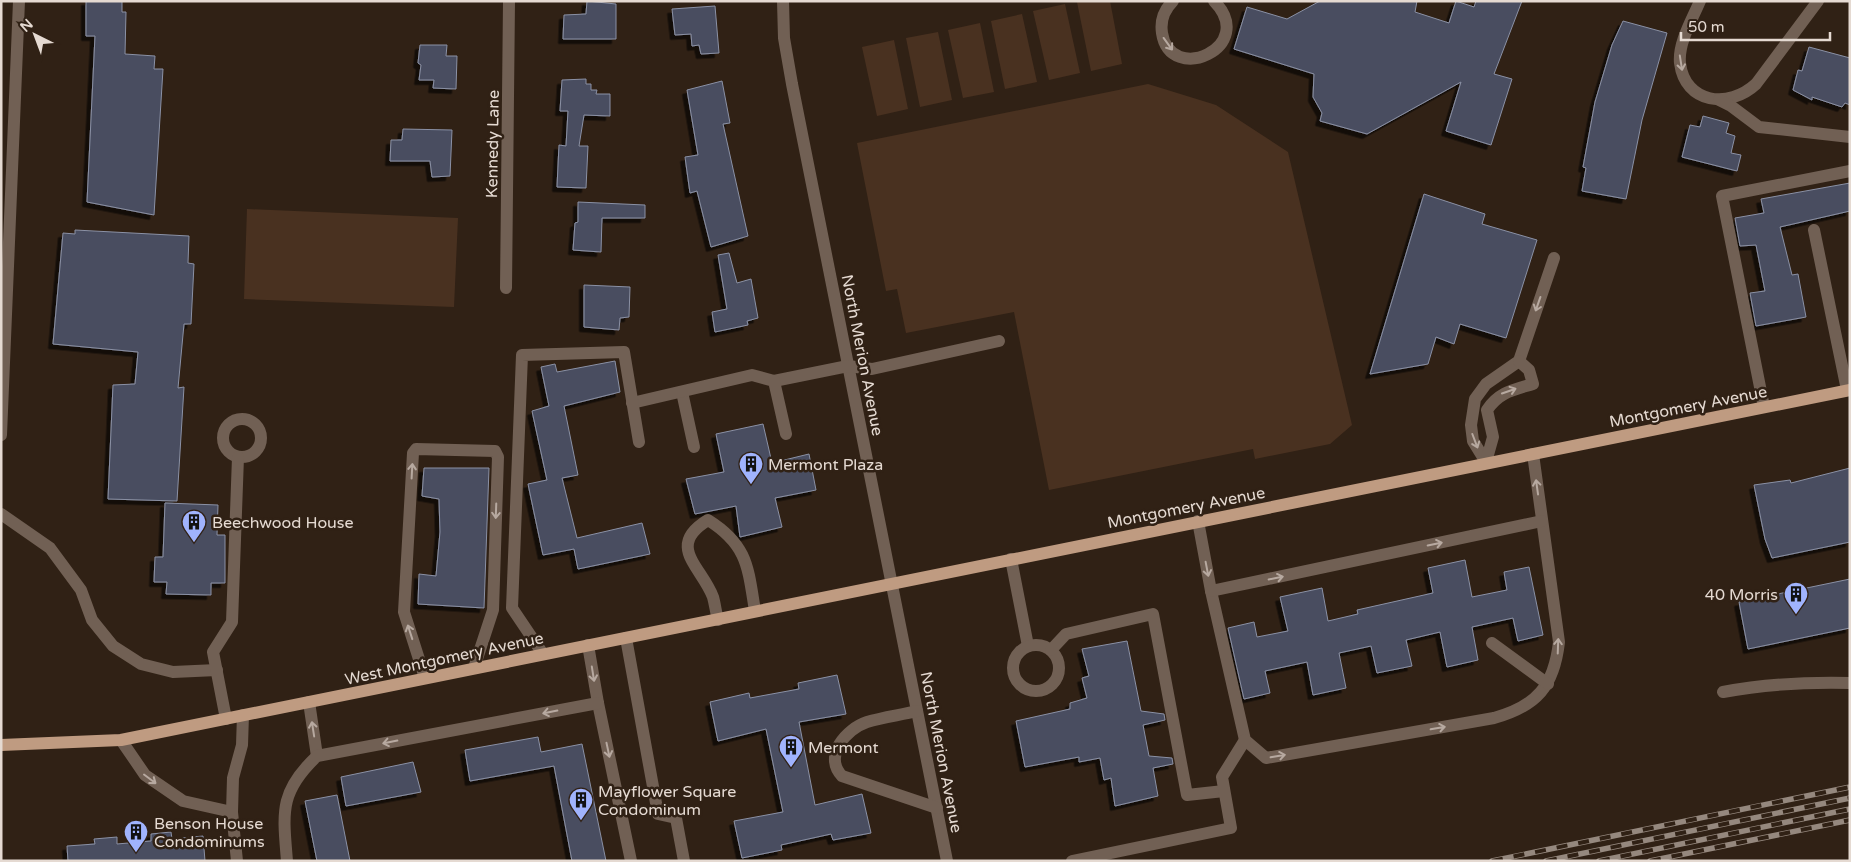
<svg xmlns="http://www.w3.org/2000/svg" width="1851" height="862" font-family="'Varela Round',sans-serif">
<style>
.green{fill:#493120}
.building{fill:#484d60;stroke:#8b91a5;filter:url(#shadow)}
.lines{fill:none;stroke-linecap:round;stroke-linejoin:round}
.minor{stroke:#716054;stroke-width:12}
.major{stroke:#bf9b81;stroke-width:12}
.rail-casing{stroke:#95887e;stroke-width:5.5}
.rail{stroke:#302115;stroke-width:4;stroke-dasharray:11;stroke-linecap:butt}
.oneway{stroke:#b7a9a0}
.labels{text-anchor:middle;stroke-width:5;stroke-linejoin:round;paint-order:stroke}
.street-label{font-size:16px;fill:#e5dad2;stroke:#302115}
.poi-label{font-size:16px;fill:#e5dad2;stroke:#302115;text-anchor:start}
</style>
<defs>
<filter id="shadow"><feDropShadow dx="-4.5" dy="4.5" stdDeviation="0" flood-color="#0009"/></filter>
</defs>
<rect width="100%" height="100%" fill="#302115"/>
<g class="green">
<polygon points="1110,1 1122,64 1091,71 1077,2"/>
<polygon points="1065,4 1080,73 1049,80 1033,11"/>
<polygon points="1022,14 1037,82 1005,89 991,21"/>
<polygon points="980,23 994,92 963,98 948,30"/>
<polygon points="938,32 952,100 920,107 906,38"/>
<polygon points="894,40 908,109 877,116 862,47"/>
<polygon points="1148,84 1216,105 1288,152 1352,425 1330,444 1255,459 1253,449 1049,490 1014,312 906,333 897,289 886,291 857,143"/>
<polygon points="247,209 458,218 454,307 244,299"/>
</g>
<g class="building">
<polygon points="86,1 122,1 122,12 126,12 125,54 155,56 154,69 163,69 154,215 87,202 95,36 86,36"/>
<polygon points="587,1 616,4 616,39 563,39 564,15 586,14"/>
<polygon points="1320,1 1417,1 1415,12 1449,23 1456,1 1474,7 1476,1 1522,1 1494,74 1512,79 1491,145 1446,131 1461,82 1367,134 1320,121 1322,113 1313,97 1314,74 1234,49 1247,7 1287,19"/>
<polygon points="715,6 719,53 701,54 699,45 692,46 691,34 675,35 672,9"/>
<polygon points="1623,21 1667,33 1642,120 1626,199 1582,191 1586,168 1583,167 1595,102 1612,45"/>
<polygon points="420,45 447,45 446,56 457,56 456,89 433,88 434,80 419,80 421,65 418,63"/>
<polygon points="1809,47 1850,58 1850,105 1845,103 1842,107 1812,97 1812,100 1793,90 1798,70 1802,71"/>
<polygon points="586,79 586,84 591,84 591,90 597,90 596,94 610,94 610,116 584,115 579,146 588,146 586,188 557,187 559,145 566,146 568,111 560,111 562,80"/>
<polygon points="722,81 730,123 723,124 748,236 711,247 697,191 690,193 685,157 698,155 687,90"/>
<polygon points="1703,116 1729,123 1726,133 1735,136 1731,153 1741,155 1737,171 1682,157 1690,125 1700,127"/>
<polygon points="403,129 452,130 450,176 432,177 430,161 390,161 391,140 402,140"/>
<polygon points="1850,183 1850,211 1780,227 1792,275 1798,274 1806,317 1756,326 1750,293 1765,291 1756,245 1740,246 1735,218 1764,213 1761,199"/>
<polygon points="1424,194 1485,214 1482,224 1537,240 1506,338 1460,324 1454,344 1436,337 1428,364 1370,374"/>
<polygon points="578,202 645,205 645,218 602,218 601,252 573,250 575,223 578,222"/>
<polygon points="75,230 189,236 188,263 194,264 191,324 184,324 178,388 184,387 177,501 108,499 113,385 135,384 138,352 53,344 63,233 75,234"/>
<polygon points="729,253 737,283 751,279 758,318 747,321 748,325 715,332 712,312 727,309 718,255"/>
<polygon points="584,285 630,287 629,317 620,318 619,330 584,327"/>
<polygon points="615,361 620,392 564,406 578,475 562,478 577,538 642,523 650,554 578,569 574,549 543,555 528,484 547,480 532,411 549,406 541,367 555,364 557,372"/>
<polygon points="763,424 772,463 809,454 816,490 775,498 782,527 740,537 736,506 695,514 686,479 724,472 716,434"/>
<polygon points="424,468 489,468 484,608 418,604 419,574 436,576 440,532 439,499 422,496"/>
<polygon points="1850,468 1850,542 1772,558 1765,539 1754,485 1790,480 1791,483"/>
<polygon points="165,503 218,505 217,535 225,535 225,583 211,583 211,595 166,594 167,582 154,582 155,557 163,557"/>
<polygon points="1465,560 1472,597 1507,590 1504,572 1529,567 1543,635 1518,641 1513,618 1472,627 1478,660 1447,667 1440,632 1406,640 1412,666 1377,673 1371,646 1339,653 1346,688 1313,695 1307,662 1265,671 1270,693 1244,699 1228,628 1254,622 1257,637 1288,631 1280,597 1322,588 1328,621 1358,614 1357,610 1433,593 1428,568"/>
<polygon points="1850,579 1850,628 1748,649 1739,602"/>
<polygon points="1127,641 1141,711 1164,714 1165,720 1143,725 1149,756 1172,758 1173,764 1153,768 1158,796 1115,806 1111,778 1104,780 1100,758 1079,762 1079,757 1025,767 1016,721 1070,709 1070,703 1087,698 1082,678 1089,676 1082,649"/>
<polygon points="837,675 846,714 799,722 815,805 862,794 871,833 833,840 831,834 781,845 782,850 742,858 734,821 783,812 766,729 718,741 710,702 749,693 750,698 799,689 798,683"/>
<polygon points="538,737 541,752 582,744 606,861 572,861 554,766 470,781 465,750"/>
<polygon points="413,762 421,792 346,806 341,777"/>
<polygon points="337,795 350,861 317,861 305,801"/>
<polygon points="171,832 172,839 203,836 205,861 68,861 67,846 95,844 94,839 117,837 117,844 151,841 151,834"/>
</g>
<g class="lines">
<g class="minor">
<polyline points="783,1 784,38 792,84 947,861"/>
<path d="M1173 1C1164 10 1160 20 1162 33 1170 86 1259 47 1214 1"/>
<path d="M1700 1C1692 20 1678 43 1680 63 1685 104 1729 109 1756 84L1818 1"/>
<polyline points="1719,100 1731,106 1759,127 1850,137"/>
<polyline points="1814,230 1847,390"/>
<polyline points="506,288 509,1"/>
<polyline points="774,381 848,366 872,369 999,341"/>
<polyline points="682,392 694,447"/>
<polyline points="632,403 752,375 774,381 786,434"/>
<polyline points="1764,407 1722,196 1850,171"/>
<circle cx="242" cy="438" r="19"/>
<polyline points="1,435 19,1"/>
<polyline points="1486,462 1473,441 1471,425 1475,399 1486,384 1519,361 1554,258"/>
<path d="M1486 462 1493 437 1487 410C1499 392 1513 390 1533 384L1529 370 1519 361"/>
<polyline points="1,514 50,548 81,590 92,620 113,646 141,664 173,672 217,670"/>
<path d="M1198 521 1211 591 1245 740 1266 758 1494 718C1537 706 1554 686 1559 642L1533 454"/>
<polyline points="1011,559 1028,646"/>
<polyline points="1211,591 1542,521"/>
<path d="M718 620C716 613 715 604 713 597 702 567 665 546 708 520 748 545 748 568 755 611"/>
<polyline points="626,638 658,814 676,818 684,861"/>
<polyline points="1492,643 1548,684"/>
<polyline points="588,645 598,703 631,861"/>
<circle cx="1036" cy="668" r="23"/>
<polyline points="1051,650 1066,634 1153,614 1187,795 1224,791"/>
<polyline points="543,654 512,608 522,355 624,352 639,442"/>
<polyline points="425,678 404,612 413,453 416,449 495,451 498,457 493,610 474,668"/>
<path d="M1723 692C1765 684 1807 682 1850 683"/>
<polyline points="309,702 317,756"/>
<path d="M917 711C901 715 883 717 867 722 846 729 823 756 842 776L937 808"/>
<polyline points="226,719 213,652 232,622 238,457"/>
<polyline points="121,740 145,775 183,801 232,812"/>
<polyline points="237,861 232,812 233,778 242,745 243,715"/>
<path d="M287 861C283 812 279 792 317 756L598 703"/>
<polyline points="1072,861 1231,828 1222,777 1245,740"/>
</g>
<polyline class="major" points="1,745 121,740 1850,390"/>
<defs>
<g id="rail">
<polyline points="1492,861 1850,787"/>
<polyline points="1546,861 1850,798"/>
<polyline points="1599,861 1850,809"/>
<polyline points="1650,861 1850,820"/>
</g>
</defs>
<use href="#rail" class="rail-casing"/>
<use href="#rail" class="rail"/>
</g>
<defs><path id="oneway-shaft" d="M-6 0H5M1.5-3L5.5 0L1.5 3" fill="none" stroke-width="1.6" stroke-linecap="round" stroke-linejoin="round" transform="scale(1.25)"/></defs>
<g class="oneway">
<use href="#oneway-shaft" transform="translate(1168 44) rotate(54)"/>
<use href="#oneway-shaft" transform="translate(1681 63) rotate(81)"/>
<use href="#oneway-shaft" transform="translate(1538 304) rotate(109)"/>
<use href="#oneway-shaft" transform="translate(1509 391) rotate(-19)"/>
<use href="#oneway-shaft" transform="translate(1475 441) rotate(69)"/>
<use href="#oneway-shaft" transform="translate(412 471) rotate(-87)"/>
<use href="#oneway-shaft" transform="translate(1537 487) rotate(-98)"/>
<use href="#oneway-shaft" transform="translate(496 511) rotate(92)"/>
<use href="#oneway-shaft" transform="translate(1435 544) rotate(-12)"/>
<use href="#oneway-shaft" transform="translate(1207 569) rotate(79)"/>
<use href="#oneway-shaft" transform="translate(1276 578) rotate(-12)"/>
<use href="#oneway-shaft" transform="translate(410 632) rotate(-108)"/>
<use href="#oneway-shaft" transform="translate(1558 646) rotate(-88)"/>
<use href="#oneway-shaft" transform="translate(593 674) rotate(81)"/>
<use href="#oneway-shaft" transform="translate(550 712) rotate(169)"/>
<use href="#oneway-shaft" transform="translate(1438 728) rotate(-10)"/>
<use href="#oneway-shaft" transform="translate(313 729) rotate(-99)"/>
<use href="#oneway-shaft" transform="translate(390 742) rotate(169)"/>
<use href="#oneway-shaft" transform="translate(608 750) rotate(78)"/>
<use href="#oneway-shaft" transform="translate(1278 756) rotate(-10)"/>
<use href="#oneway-shaft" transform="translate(150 779) rotate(37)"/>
</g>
<defs>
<symbol id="building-pin" viewBox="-11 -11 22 30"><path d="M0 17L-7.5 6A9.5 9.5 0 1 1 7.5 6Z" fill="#a0b3fd" stroke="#302115"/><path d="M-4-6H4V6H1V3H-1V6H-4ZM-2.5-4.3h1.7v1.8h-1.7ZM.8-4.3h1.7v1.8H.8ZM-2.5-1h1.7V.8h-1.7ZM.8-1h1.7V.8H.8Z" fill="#111"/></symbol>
</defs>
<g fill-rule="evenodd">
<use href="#building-pin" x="737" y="450" width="28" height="38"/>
<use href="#building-pin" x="180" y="508" width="28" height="38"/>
<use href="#building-pin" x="1782" y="580" width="28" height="38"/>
<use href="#building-pin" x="777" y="733" width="28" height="38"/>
<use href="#building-pin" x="567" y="786" width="28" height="38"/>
<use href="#building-pin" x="122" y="818" width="28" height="38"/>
</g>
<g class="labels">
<g class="street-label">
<text transform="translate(492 144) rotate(-89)" y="6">Kennedy Lane</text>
<text transform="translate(863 355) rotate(79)" y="6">North Merion Avenue</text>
<text transform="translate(1688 406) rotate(-11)" y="6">Montgomery Avenue</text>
<text transform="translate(1186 507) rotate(-11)" y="6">Montgomery Avenue</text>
<text transform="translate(444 658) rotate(-12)" y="6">West Montgomery Avenue</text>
<text transform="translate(942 752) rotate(79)" y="6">North Merion Avenue</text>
</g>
<g class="poi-label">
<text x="768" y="470">Mermont Plaza</text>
<text x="212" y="528">Beechwood House</text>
<text x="1778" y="600" text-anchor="end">40 Morris</text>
<text x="808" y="753">Mermont</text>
<text x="598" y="797">Mayflower Square<tspan x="598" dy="18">Condominum</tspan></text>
<text x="154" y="829">Benson House<tspan x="154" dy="18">Condominums</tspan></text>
</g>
</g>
<rect width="1851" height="862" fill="none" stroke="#e5dad2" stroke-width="5"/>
<g transform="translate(35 35) rotate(318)" stroke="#302115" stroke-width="4" paint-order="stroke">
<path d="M0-4L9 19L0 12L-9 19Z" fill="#e5dad2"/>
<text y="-8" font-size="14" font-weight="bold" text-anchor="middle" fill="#e5dad2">N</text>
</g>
<path d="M1681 32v8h149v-8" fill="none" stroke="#e5dad2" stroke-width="2.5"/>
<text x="1688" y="32" font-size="15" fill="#e5dad2" stroke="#302115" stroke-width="4" paint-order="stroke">50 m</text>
</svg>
